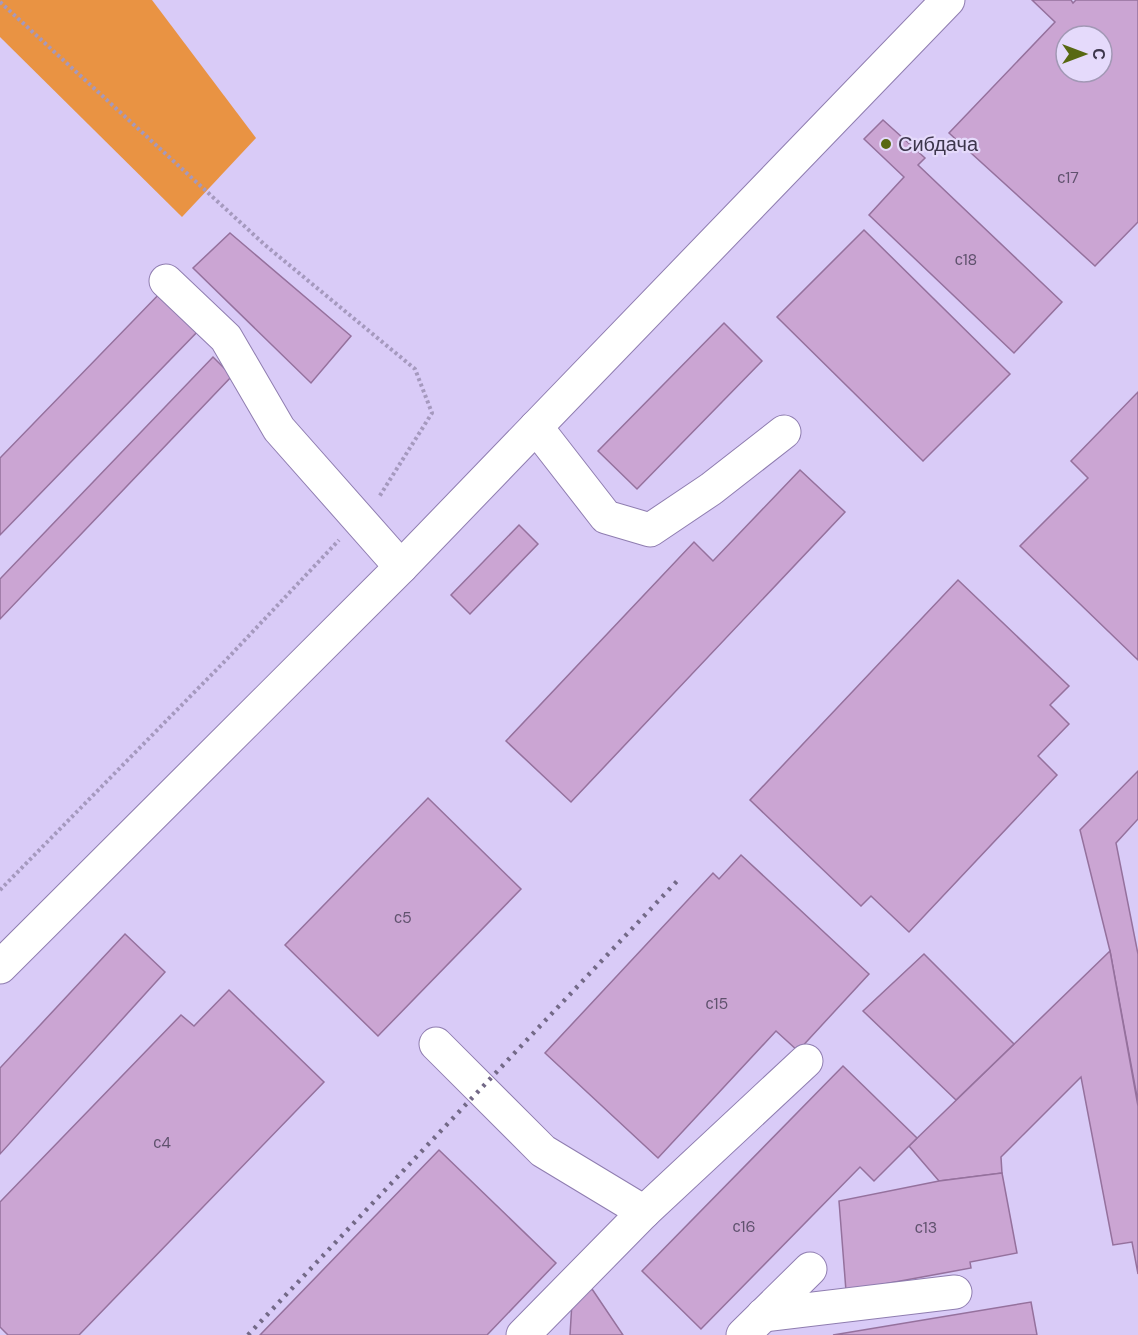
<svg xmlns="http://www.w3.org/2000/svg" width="1138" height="1335" font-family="'DM Sans',sans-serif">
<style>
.green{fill:#e99343}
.building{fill:#cba5d3;stroke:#95719d;stroke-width:1.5;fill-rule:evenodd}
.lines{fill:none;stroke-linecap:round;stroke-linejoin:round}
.minor-casing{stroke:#8f7db0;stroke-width:35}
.path{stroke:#a599be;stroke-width:4;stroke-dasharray:3 3;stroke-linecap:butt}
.minor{stroke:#fff;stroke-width:33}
.rail{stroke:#736987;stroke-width:4.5;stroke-dasharray:3 6;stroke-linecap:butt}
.poi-dot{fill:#586812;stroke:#e5dafb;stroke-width:2}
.labels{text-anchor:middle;stroke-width:4.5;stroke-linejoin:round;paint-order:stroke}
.number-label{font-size:16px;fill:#60526e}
.poi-label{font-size:20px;fill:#3d364c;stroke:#e5dafb;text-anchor:start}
</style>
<rect width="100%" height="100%" fill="#d9cbf7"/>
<polygon class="green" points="0,0 152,0 256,138 182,217 0,37"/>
<g class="building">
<path d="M1032 0H1071L1073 3 1076 0H1138V222L1095 266 949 133 1055 22ZM1066 36H1102V72H1066Z"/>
<polygon points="883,120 925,158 918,165 1062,302 1014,353 869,215 904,177 864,139"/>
<polygon points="864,230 1010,374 923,461 777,317"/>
<polygon points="230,233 351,336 311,383 193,268"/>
<polygon points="163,290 201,328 0,535 0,458"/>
<polygon points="724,323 762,361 637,489 598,451"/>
<polygon points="213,357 232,376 0,619 0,579"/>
<polygon points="1138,392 1138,660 1020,546 1088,478 1071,461"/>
<polygon points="800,470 845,512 571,802 506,741 694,542 713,561"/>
<polygon points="519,525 538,544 470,614 451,595"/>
<polygon points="958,580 1069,686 1050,705 1069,724 1038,756 1057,775 909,932 871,896 861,906 750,800"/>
<polygon points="1138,771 1138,819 1116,843 1138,954 1138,1102 1110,951 1080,830"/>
<polygon points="428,798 521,889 378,1036 285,945"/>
<polygon points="741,855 869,974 798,1051 776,1031 658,1158 545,1053 713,873 719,879"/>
<polygon points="125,934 165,972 0,1154 0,1068"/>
<polygon points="1110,951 1138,1106 1138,1274 1132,1242 1113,1245 1081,1077 1001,1157 1002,1173 939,1181 909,1146"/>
<polygon points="924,954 1014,1044 956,1100 863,1011"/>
<polygon points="229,990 324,1082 79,1335 8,1335 0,1327 0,1202 181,1015 194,1026"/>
<polygon points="843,1066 917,1138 874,1181 860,1167 701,1329 642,1271"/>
<polygon points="439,1150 556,1263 487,1335 260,1335"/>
<polygon points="1002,1173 1017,1253 970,1262 971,1268 846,1291 839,1201 939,1181"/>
<polygon points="592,1289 623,1335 570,1335 572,1302"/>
<polygon points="1031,1302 1037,1335 833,1335"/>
</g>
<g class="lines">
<defs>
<g id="minor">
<polyline points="166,281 226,338 279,429 401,567"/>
<polyline points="536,427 606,517 650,530 711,489 784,432"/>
<polyline points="0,967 401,567 948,0"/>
<polyline points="436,1044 543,1151 644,1212 806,1061"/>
<polyline points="763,1315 955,1292"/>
<polyline points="523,1335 644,1212"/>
<polyline points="743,1335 810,1269"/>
</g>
</defs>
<use href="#minor" class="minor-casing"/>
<g class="path">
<polyline points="0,2 265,245 415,369 432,413 379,497"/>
<polyline points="0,890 226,660 339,540"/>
</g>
<use href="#minor" class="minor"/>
<polyline class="rail" points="248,1335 679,879"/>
</g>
<circle class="poi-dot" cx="886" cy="144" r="6"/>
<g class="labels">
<g class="number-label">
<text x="1068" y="183">с17</text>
<text x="966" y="265">с18</text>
<text x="403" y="923">с5</text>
<text x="717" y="1009">с15</text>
<text x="162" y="1148">с4</text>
<text x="744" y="1232">с16</text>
<text x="926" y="1233">с13</text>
</g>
<g class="poi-label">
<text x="898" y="151">Сибдача</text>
</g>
</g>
<g transform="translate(1084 54) rotate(90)"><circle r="28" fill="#e5dafb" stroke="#a298b5" stroke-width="1.5"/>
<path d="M0-4.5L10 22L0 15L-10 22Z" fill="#586812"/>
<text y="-9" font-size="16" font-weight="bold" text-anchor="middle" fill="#3d364c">С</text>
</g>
</svg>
